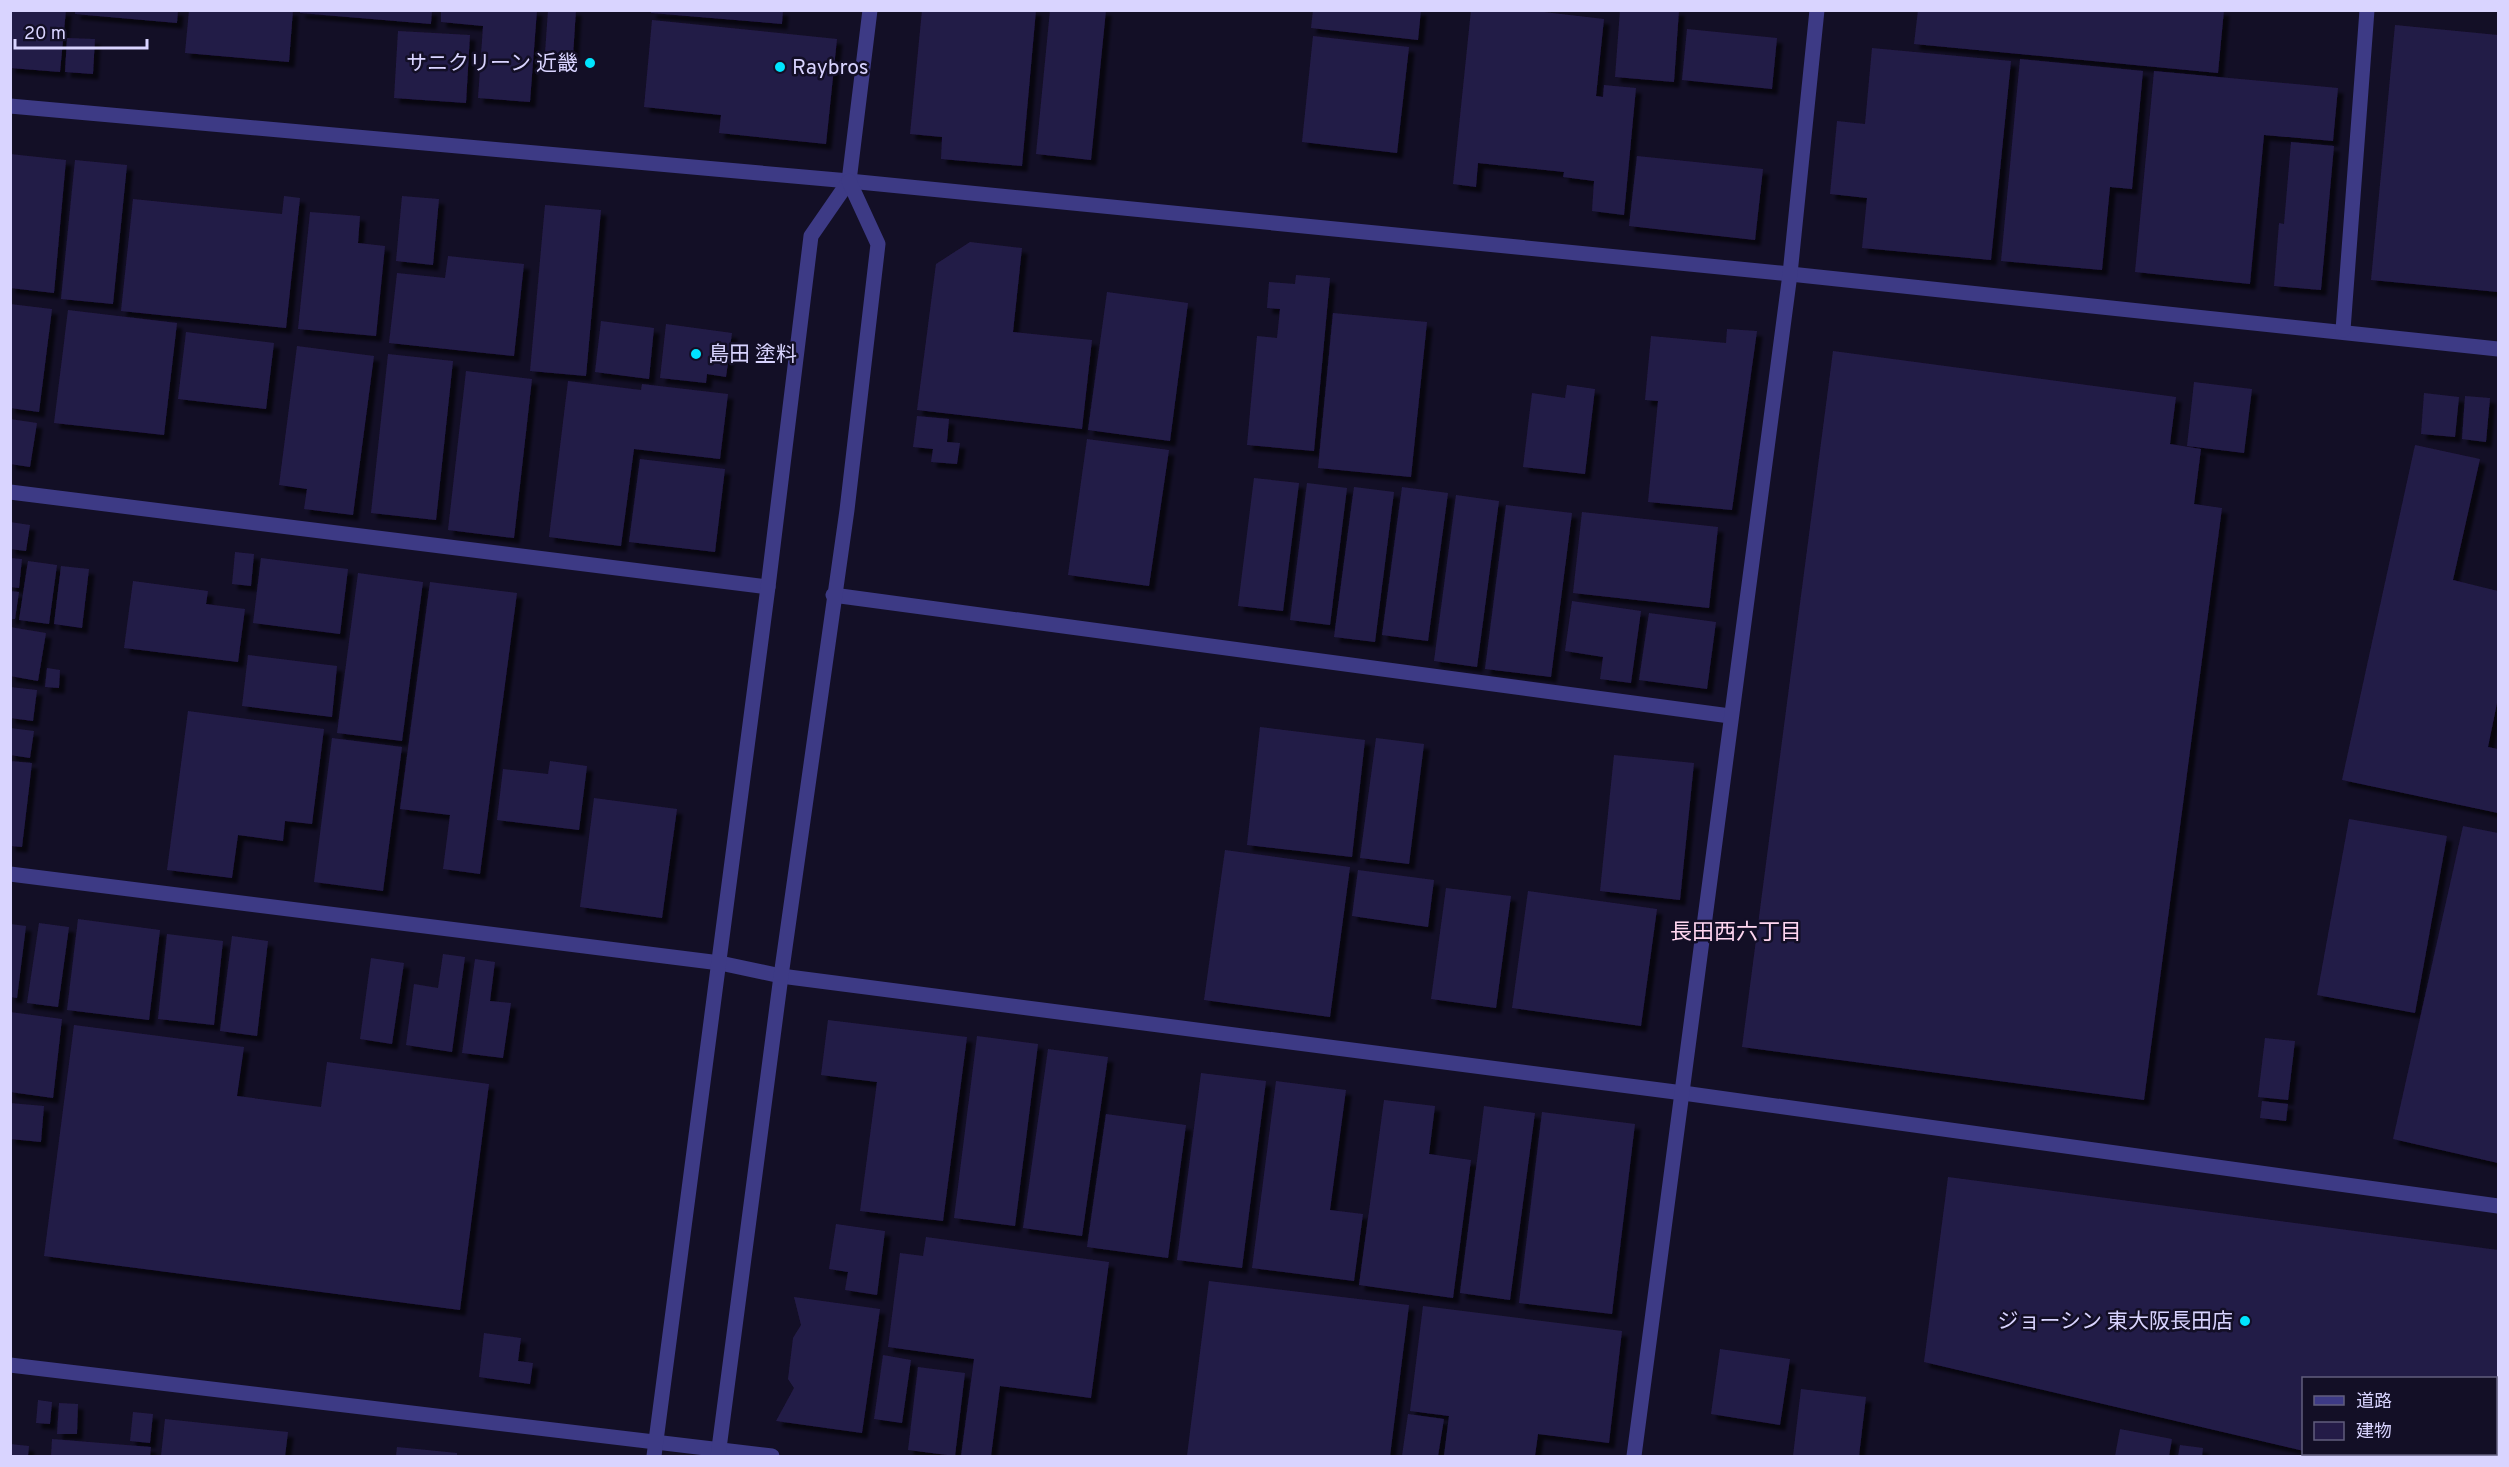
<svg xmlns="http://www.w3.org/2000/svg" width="2509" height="1467" font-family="Overpass,'Noto Sans JP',sans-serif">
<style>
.building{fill:#241b47;filter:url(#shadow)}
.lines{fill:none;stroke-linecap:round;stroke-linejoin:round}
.minor{stroke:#3d3a85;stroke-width:15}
.poi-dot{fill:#00e5ff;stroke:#130f26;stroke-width:2}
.labels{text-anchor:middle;stroke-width:5;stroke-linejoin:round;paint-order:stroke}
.poi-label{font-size:21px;fill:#d9d4ff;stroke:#130f26;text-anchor:end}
.neighbourhood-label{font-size:22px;fill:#ffd6f0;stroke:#130f26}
</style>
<defs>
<filter id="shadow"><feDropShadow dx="5.5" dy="5.5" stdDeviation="1.5" flood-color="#0009"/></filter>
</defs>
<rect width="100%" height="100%" fill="#130f26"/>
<g class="building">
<polygon points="10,10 66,10 60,72 10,68"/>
<polygon points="75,10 178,10 177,23 75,14"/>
<polygon points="189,10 293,10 289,62 185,53"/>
<polygon points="300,10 432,10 431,24 300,13"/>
<polygon points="441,10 537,10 530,102 478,98 483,26 441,22"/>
<polygon points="548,10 576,10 573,56 545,53"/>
<polygon points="651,10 783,10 782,24 651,13"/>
<polygon points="922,10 1036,10 1022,166 941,159 942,137 910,134"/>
<polygon points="1050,10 1106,10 1091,160 1036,154"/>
<polygon points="1313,10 1421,10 1418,40 1311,28"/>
<polygon points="1471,10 1527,10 1604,19 1596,96 1603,97 1604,85 1636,88 1624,215 1592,211 1594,181 1563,177 1564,172 1478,163 1476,187 1453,184"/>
<polygon points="1620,10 1679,10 1674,82 1615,77"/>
<polygon points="1918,10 2224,10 2218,73 1914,44"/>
<polygon points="652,20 837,39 826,144 719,133 721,115 644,107"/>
<polygon points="2395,25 2498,35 2498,292 2371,280"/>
<polygon points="1687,29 1777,38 1772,89 1682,80"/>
<polygon points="398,31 470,35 466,103 394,98"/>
<polygon points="1313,36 1409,47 1397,153 1302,142"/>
<polygon points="67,38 95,39 93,74 65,72"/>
<polygon points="1872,48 2011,61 1991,260 1862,248 1867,198 1830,194 1837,121 1865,124"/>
<polygon points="2020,59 2143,71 2132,189 2110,187 2102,270 2001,261"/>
<polygon points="2154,71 2338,88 2333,141 2264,135 2250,284 2135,272"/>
<polygon points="2291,142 2334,146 2321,290 2274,286 2279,223 2284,224"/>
<polygon points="10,154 66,160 54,293 10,288"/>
<polygon points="1637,156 1763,169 1755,240 1629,226"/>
<polygon points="75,160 127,165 113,304 61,299"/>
<polygon points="284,196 300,198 286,328 121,311 133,199 282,214"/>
<polygon points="402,196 439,199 433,265 396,261"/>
<polygon points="545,205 601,210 586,376 530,371"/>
<polygon points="310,212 360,216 358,243 385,246 376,336 298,329"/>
<polygon points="970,242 1022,248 1013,332 1092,340 1082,429 917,410 936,264"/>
<polygon points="448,256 524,264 514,356 389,343 397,273 445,278"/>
<polygon points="1296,275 1330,278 1314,451 1247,445 1257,336 1277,338 1280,309 1267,308 1269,282 1295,284"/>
<polygon points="1107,292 1188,303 1170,441 1088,430"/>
<polygon points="10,304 52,309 39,412 10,408"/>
<polygon points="68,310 177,323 164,435 54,423"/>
<polygon points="1333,313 1427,322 1411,477 1318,468"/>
<polygon points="601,321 654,328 649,379 595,372"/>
<polygon points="666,324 732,333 726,377 707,374 706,383 660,378"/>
<polygon points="1727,329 1757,331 1732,510 1648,502 1658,401 1645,400 1651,336 1726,343"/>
<polygon points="186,332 274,343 266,409 178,399"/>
<polygon points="297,346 374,356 353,515 304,509 307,489 279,485"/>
<polygon points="1833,351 2176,397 2170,444 2201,449 2194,504 2222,508 2144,1100 1742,1047"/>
<polygon points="388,354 453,361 436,520 371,513"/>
<polygon points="466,371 532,379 514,538 448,530"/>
<polygon points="568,381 641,390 642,384 728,394 720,459 634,449 621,546 549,537"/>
<polygon points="2194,382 2252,389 2244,453 2187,446"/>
<polygon points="1567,385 1595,389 1585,474 1523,467 1532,393 1565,398"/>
<polygon points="2424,393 2459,397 2455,437 2421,434"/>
<polygon points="2465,396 2490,398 2486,442 2462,439"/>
<polygon points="917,416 949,419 947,442 960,443 957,464 931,462 933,449 913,447"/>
<polygon points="10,419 37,423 30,467 10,464"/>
<polygon points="1087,439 1169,450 1149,586 1068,575"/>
<polygon points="2415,445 2480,459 2453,580 2498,591 2498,698 2488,747 2498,749 2498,813 2342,780"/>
<polygon points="640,459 725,469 715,552 629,542"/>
<polygon points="1254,478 1299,483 1283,611 1238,606"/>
<polygon points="1307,483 1347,488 1330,625 1290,620"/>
<polygon points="1354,487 1394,492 1375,642 1334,637"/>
<polygon points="1402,487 1448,493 1428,641 1382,635"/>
<polygon points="1456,495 1499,501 1477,667 1434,661"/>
<polygon points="1506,505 1572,513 1551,677 1485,669"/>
<polygon points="1582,512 1718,527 1709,608 1573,593"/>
<polygon points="10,522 30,525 26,551 10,549"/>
<polygon points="235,552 254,554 251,586 232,584"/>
<polygon points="10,558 22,559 19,588 10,587"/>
<polygon points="261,558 348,569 340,634 253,623"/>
<polygon points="28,561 57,565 49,624 19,620"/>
<polygon points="61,566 89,569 82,628 54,624"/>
<polygon points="358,573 423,582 402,741 337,733"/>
<polygon points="133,581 208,591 206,604 245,609 238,662 124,648"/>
<polygon points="430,582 517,593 480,874 443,869 450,815 400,809"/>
<polygon points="10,591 19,592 15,619 10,619"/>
<polygon points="1572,601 1641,611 1631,683 1600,679 1603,657 1565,651"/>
<polygon points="1649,613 1716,622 1707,689 1639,680"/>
<polygon points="10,627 46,633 38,681 10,676"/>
<polygon points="248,655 337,666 332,717 242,706"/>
<polygon points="47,668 60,670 59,688 45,687"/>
<polygon points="10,687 37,690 33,721 10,718"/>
<polygon points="188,711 324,729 312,824 285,821 283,841 238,835 232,878 167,870"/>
<polygon points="1260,727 1365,740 1352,857 1247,845"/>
<polygon points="10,728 34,731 30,758 10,755"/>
<polygon points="332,738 402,747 383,891 314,882"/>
<polygon points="1376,738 1424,744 1409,864 1360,858"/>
<polygon points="1614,755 1694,763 1680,900 1600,891"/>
<polygon points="10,761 32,763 22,847 10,846"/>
<polygon points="550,761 587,766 579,830 497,820 503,769 548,774"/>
<polygon points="594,798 677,809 662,918 580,907"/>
<polygon points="2349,819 2447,836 2415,1013 2317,995"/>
<polygon points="2463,826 2498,833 2498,1163 2393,1139"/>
<polygon points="1225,850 1350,867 1330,1017 1204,1000"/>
<polygon points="1358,870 1434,880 1428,927 1352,916"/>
<polygon points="1446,888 1511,896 1496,1008 1431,999"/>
<polygon points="1528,891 1657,909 1641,1026 1512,1008"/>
<polygon points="78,919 160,930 149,1020 67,1010"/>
<polygon points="39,923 69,927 58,1007 27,1003"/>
<polygon points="10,924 26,926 17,998 10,997"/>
<polygon points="167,934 223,941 214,1025 158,1019"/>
<polygon points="232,936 268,941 257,1036 220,1031"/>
<polygon points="443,954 465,957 452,1052 406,1045 414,984 438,988"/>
<polygon points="371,958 404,963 392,1044 360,1039"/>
<polygon points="475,959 495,962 490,1001 511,1003 503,1058 462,1053"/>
<polygon points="10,1012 62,1019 53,1098 10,1092"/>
<polygon points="828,1020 967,1037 943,1221 860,1211 877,1082 821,1075"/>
<polygon points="74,1025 244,1047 237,1096 321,1107 327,1062 489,1084 460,1310 44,1256"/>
<polygon points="977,1036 1038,1044 1015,1226 954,1218"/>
<polygon points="2265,1038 2295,1041 2288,1100 2258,1097"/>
<polygon points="1048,1049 1108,1057 1082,1236 1023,1228"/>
<polygon points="1201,1073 1266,1081 1242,1268 1177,1260"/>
<polygon points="1276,1081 1346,1090 1330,1210 1363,1214 1354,1281 1252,1268"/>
<polygon points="1384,1100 1435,1106 1429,1154 1471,1160 1453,1298 1359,1285"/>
<polygon points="2262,1101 2288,1104 2286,1121 2260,1118"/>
<polygon points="10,1103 44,1106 41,1142 10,1139"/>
<polygon points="1484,1106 1535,1113 1510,1300 1460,1293"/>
<polygon points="1542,1112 1635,1124 1612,1314 1519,1303"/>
<polygon points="1106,1114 1186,1125 1168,1258 1087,1247"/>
<polygon points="1948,1177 2498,1250 2498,1456 2320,1454 2496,1454 2496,1378 2304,1378 2304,1451 1924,1362"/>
<polygon points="836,1224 885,1231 877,1295 845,1290 848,1272 829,1269"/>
<polygon points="926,1237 1109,1262 1091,1398 1000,1386 991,1456 961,1456 974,1359 888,1347 900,1253 923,1256"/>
<polygon points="1209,1281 1409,1305 1390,1456 1187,1456"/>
<polygon points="794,1297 880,1309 862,1433 776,1421 794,1388 788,1379 793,1338 801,1325"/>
<polygon points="1423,1306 1622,1331 1609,1443 1538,1434 1535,1456 1444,1456 1449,1416 1410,1411"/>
<polygon points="484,1333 521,1338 518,1361 533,1363 530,1384 479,1377"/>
<polygon points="1720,1349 1790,1359 1780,1425 1711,1414"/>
<polygon points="883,1355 911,1360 902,1423 874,1419"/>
<polygon points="918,1367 965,1373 955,1456 908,1450"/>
<polygon points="1801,1389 1866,1397 1859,1456 1793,1456"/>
<polygon points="38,1400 52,1402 50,1424 36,1423"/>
<polygon points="59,1403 78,1404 77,1434 57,1434"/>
<polygon points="133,1412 153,1414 150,1443 130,1441"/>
<polygon points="1408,1414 1444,1419 1438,1456 1402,1456"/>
<polygon points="165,1419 288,1432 285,1456 161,1456"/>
<polygon points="2120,1429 2172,1439 2169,1456 2115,1456"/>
<polygon points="52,1439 151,1447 150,1456 51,1456"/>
<polygon points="10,1444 29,1446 28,1456 10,1456"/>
<polygon points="2180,1445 2203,1448 2202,1456 2178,1456"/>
<polygon points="397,1447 457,1453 457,1456 396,1456"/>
</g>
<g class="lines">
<g class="minor">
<polyline points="10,106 849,181 1790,274 2498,349"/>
<polyline points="2343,330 2367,10"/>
<polyline points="10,492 768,587"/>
<polyline points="833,595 1730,716"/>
<polyline points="10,874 720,963 781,976 1683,1093 2498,1206"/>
<polyline points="10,1365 772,1456"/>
<polyline points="654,1456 768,587 811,236 849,181 870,10"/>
<polyline points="718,1456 781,976 847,510 878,244 849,181"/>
<polyline points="1634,1456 1790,274 1817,10"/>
</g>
</g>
<g class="poi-dot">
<circle cx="590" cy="63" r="6"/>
<circle cx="780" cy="67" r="6"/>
<circle cx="696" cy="354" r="6"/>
<circle cx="2245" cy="1321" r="6"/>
</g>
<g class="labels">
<g class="poi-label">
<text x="578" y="70">サニクリーン 近畿</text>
<text x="792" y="74" text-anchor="start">Raybros</text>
<text x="708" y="361" text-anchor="start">島田 塗料</text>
<text x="2233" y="1328">ジョーシン 東大阪長田店</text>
</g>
<g class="neighbourhood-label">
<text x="1736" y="939">長田西六丁目</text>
</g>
</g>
<rect width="2509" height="1467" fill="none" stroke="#d9d4ff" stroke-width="24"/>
<rect x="2302" y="1377" width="195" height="78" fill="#130f26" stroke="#625e7d" stroke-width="1.5"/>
<rect x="2314" y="1396" width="30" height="9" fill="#3d3a85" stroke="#625e7d" stroke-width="1.5"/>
<text x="2356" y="1407" font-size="18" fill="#d9d4ff">道路</text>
<rect x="2314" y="1422" width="30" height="18" fill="#241b47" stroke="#625e7d" stroke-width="1.5"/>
<text x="2356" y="1437" font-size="18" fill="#d9d4ff">建物</text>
<path d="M15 39v9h132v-9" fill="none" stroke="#d9d4ff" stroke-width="3"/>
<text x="24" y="39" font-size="18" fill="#d9d4ff" stroke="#130f26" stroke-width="4.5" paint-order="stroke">20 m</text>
</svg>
